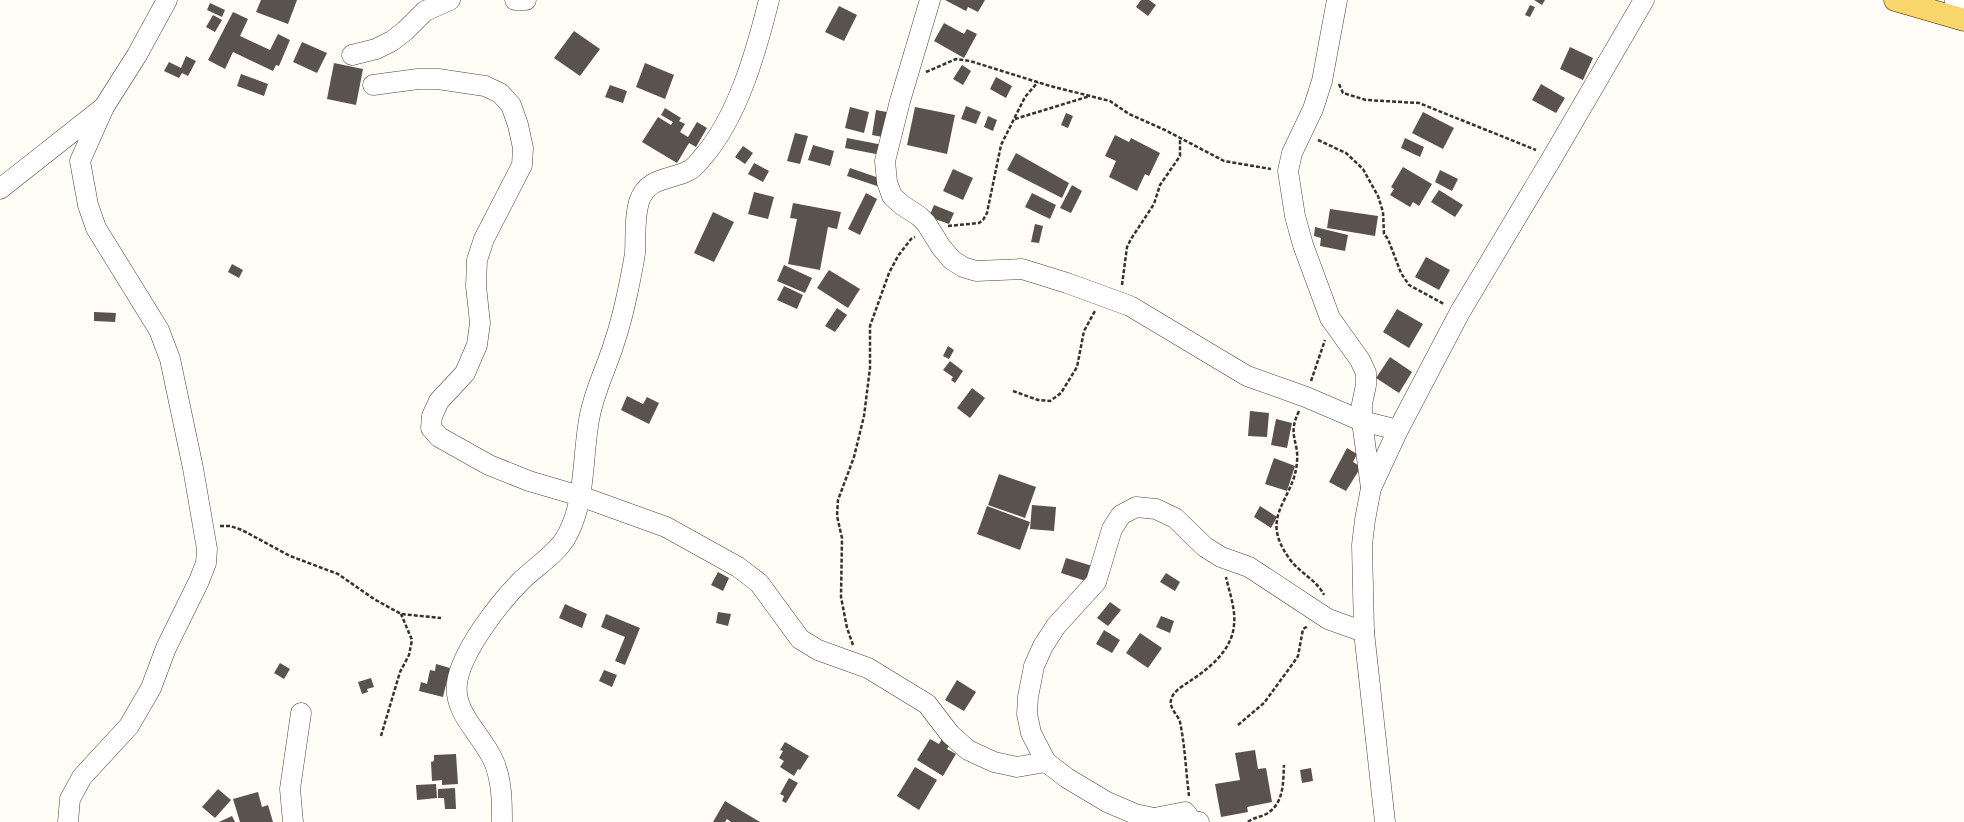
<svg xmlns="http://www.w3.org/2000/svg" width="1964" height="822" font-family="Merriweather,serif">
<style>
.building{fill:#5a524d}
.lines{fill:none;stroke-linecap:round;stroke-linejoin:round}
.minor-casing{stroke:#444;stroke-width:21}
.major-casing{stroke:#222;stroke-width:23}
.path{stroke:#333;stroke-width:2.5;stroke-dasharray:4 2;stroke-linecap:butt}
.minor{stroke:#fff;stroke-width:20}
.major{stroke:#f9d66b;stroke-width:22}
</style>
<rect width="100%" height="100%" fill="#fffdf5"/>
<g class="building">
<polygon points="261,0 297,0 288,24 256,12"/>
<polygon points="945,0 985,0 978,12 968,7 966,11"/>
<polygon points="1141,0 1149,0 1156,5 1148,16 1136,7"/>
<polygon points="1534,0 1545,0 1542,5"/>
<polygon points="210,3 225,10 222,17 207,10"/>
<polygon points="1530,5 1535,7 1530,17 1525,15"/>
<polygon points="839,6 857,15 844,41 825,32"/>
<polygon points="233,12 248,19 240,36 270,50 278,34 290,40 279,66 276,65 273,71 233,52 225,69 208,60"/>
<polygon points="213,15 222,20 215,32 206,27"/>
<polygon points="944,23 964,34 967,29 977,34 964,58 934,41"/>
<polygon points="574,31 600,49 580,76 554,58"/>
<polygon points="302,42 327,53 317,73 293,62"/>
<polygon points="1570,47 1593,58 1583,80 1560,69"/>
<polygon points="186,56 196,61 188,76 182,73 179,78 164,71 169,62 181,68"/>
<polygon points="334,63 363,69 356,105 327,99"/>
<polygon points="645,63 674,75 665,99 636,87"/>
<polygon points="962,65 971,71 963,85 953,79"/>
<polygon points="241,74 268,84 264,96 237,86"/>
<polygon points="996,77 1012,86 1006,98 990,89"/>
<polygon points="1541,84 1565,98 1556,113 1532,100"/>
<polygon points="610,85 627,91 623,103 605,97"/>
<polygon points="966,106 981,112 976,124 961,119"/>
<polygon points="850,107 869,112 864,133 845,128"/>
<polygon points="915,107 955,115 947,154 907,145"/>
<polygon points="665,108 681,118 679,121 685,124 680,132 688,137 697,122 707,128 696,147 689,143 677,163 642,142 658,117 671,125 673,122 661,115"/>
<polygon points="876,110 892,113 888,138 872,135"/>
<polygon points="1423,112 1454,128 1443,149 1412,133"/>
<polygon points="1066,113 1073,116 1068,128 1061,125"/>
<polygon points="988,116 997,120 993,131 984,127"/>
<polygon points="795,133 808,136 800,164 787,161"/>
<polygon points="1115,135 1129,142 1131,138 1160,153 1149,176 1145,174 1137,191 1109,177 1116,161 1105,156"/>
<polygon points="847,138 883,145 881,155 845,148"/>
<polygon points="1405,138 1424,147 1420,157 1401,148"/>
<polygon points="813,145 834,151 830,166 808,160"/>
<polygon points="743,146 753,153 745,164 735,157"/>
<polygon points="1016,153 1069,183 1062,198 1007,170"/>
<polygon points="754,163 769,171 763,182 748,174"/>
<polygon points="1403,167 1432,184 1419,206 1413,202 1410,207 1390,195 1394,189 1391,187"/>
<polygon points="850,168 882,179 880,187 847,176"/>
<polygon points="953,169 973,178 963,200 943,191"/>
<polygon points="1440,170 1458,179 1452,191 1435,182"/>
<polygon points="1072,185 1082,191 1071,213 1060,208"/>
<polygon points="1439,190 1463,205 1455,217 1431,202"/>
<polygon points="754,192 774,197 768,219 748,214"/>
<polygon points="866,193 877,199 860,235 848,229"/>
<polygon points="1032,193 1056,205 1050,219 1025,207"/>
<polygon points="793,203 841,212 837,229 828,227 820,270 788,264 797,219 790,218"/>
<polygon points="934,205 954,213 949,224 929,217"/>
<polygon points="1330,209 1378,216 1375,236 1327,228"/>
<polygon points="713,212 734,222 714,262 694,253"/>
<polygon points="1035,224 1043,226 1039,243 1031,242"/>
<polygon points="1315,227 1348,235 1345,251 1320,246 1321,238 1314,236"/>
<polygon points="1426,257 1450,270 1439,290 1415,277"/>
<polygon points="232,264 243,270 239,278 228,272"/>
<polygon points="784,265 812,278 805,293 777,281"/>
<polygon points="829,270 860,289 848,308 817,288"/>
<polygon points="784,286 803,295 797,309 777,300"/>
<polygon points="837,308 847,315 835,332 825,326"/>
<polygon points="1397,309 1423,324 1409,348 1383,332"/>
<polygon points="94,312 116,313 115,322 94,321"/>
<polygon points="948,346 954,350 949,359 943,356"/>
<polygon points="1390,357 1412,372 1399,393 1376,378"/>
<polygon points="950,361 963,371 955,383 951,380 953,377 943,370"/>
<polygon points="972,388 985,398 970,418 957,408"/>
<polygon points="627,396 643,404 647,397 659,403 649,424 621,410"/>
<polygon points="1250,411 1269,413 1267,437 1248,436"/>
<polygon points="1276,419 1292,423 1287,448 1271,445"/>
<polygon points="1347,448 1357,454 1353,462 1361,467 1346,491 1329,482"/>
<polygon points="1274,458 1295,466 1287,491 1265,484"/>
<polygon points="999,474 1036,487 1025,518 988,505"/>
<polygon points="1032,505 1056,507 1054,531 1030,529"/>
<polygon points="987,506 1030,522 1020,550 977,534"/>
<polygon points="1260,506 1277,517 1271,528 1254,517"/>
<polygon points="1066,558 1096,567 1092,583 1061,573"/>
<polygon points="718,572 729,578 723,591 711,585"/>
<polygon points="1166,573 1180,582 1175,591 1160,582"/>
<polygon points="1110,602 1121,610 1108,626 1097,618"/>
<polygon points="565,604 587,614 582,628 559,618"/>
<polygon points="718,612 731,614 728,626 716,623"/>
<polygon points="606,614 640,628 625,665 615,661 625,637 601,627"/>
<polygon points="1161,616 1174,621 1170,633 1156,627"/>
<polygon points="1104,630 1120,640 1112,653 1096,644"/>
<polygon points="1140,633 1162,648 1148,668 1126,653"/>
<polygon points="280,663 290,669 284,679 274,673"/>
<polygon points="436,664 450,668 443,697 419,691 421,682 427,684 430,670 435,671"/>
<polygon points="604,670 617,675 612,687 599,681"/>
<polygon points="371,678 374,687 367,689 368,692 362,694 358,682"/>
<polygon points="957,680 976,692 964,711 945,700"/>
<polygon points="930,739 939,744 942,739 950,744 947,749 956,754 943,776 917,760"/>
<polygon points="785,742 809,756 800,770 798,769 794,776 780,767 784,761 779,758 783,751 780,750"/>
<polygon points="1255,750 1258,769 1266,768 1272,802 1247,807 1248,812 1221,817 1215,784 1240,780 1235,753"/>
<polygon points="456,754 458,784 442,785 442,780 432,781 431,762 434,761 434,755"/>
<polygon points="915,767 937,780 919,810 897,796"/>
<polygon points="1311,768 1313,781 1302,783 1300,770"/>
<polygon points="789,778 798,783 786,803 782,801 784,796 780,794"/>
<polygon points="436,784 437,798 417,800 416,785"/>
<polygon points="455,788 456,809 445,809 444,798 438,798 438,789"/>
<polygon points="218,789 231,800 215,818 202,807"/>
<polygon points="258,792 262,807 268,805 273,822 240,822 233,799"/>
<polygon points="725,801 760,822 731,822 727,819 725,822 713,822"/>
<polygon points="232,816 235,822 219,822"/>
</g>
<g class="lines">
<defs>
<g id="minor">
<polyline points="515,0 526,0"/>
<polyline points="930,0 900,101 885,161 887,182 892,196 902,205 919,216 926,223 941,247 952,260 963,267 976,271 1022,269 1067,283 1130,306 1247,376 1306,397 1362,421 1398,430"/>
<polyline points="1337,0 1322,81 1313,109 1292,153 1288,171 1295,216 1303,245 1330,318 1360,360 1366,373 1366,385 1362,404 1362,421 1371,488"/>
<polyline points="1955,0 1956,17"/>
<polyline points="352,55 376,49 392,41 405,31 425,11 450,0"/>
<polyline points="373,85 418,79 438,79 485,86 500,93 511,105 518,125 523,148 522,165 484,239 477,260 476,286 480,323 477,345 465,373 439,401 432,416 431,428 439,437 489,465 529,481 580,496 666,527 738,567 759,583 800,639 818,650 868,668 927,704 950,734 968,750 994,762 1017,767 1046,762"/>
<polyline points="0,189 104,107 137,55 167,0"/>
<polyline points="68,822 70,799 82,777 129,726 151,688 166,648 199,581 206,563 207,549 193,468 170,359 159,330 96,228 88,205 80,161 104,107"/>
<polyline points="293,822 290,789 301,713"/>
<path d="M502 822C502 802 502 781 494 762 483 735 453 714 457 683 461 652 499 603 521 581 535 567 554 556 565 539 586 504 582 459 589 420 592 401 599 384 606 366 615 343 622 319 627 295 630 281 633 267 635 253 636 237 634 218 639 202 647 177 670 180 688 171 693 169 698 163 702 158 738 117 756 52 769 0"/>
<polyline points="1199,822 1192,821 1185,812 1154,818 1135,814 1107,802 1067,778 1046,762 1031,733 1027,714 1028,697 1034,666 1043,646 1056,626 1096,582 1112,529 1121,515 1136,507 1156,509 1175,518 1205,547 1221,557 1249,567 1328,619 1364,632"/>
<polyline points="1385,822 1364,632 1362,545 1365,520 1371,488 1398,430 1460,312 1552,158 1644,0"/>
</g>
<polyline id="major" points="1895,0 1964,20"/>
</defs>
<use href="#minor" class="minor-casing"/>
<use href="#major" class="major-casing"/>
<g class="path">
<polyline points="926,72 956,59 970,61 1050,86 1110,101 1129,114 1165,130 1224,161 1271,169"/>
<polyline points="1339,84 1343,93 1366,100 1419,103 1536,150"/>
<polyline points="1015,119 1090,96"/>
<polyline points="1318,140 1346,153 1363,169 1378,196 1383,212 1384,234 1388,239 1401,273 1409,285 1444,304"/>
<polyline points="948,226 979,223 983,220 987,213 1001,145 1025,97 1038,82"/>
<polyline points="1122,285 1127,247 1131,239 1154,204 1160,185 1180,156 1180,138"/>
<polyline points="1311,381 1325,340"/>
<polyline points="1013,391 1038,400 1050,401 1061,393 1077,367 1084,331 1095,311"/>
<path d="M1299 411C1287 436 1299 440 1297 462 1294 501 1258 515 1289 558 1298 572 1317 580 1324 595"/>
<polyline points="220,526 230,526 242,530 290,556 338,574 374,599 401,614 441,618"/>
<polyline points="853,645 847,628 841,597 842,538 837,516 838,500 854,457 864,416 870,368 870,326 889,273 898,256 911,239 915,237"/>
<polyline points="1238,725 1264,703 1294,662 1298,656 1303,629 1308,626"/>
<polyline points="381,736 400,672 409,655 412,640 401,614"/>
<path d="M1189 796C1186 772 1185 746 1180 722 1178 715 1169 708 1171 700 1173 691 1183 686 1190 681 1210 668 1232 650 1234 625 1236 610 1229 591 1226 577"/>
<path d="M1248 822C1254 817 1262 817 1268 813 1284 802 1283 783 1284 765"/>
</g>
<use href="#minor" class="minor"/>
<use href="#major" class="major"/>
</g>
</svg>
